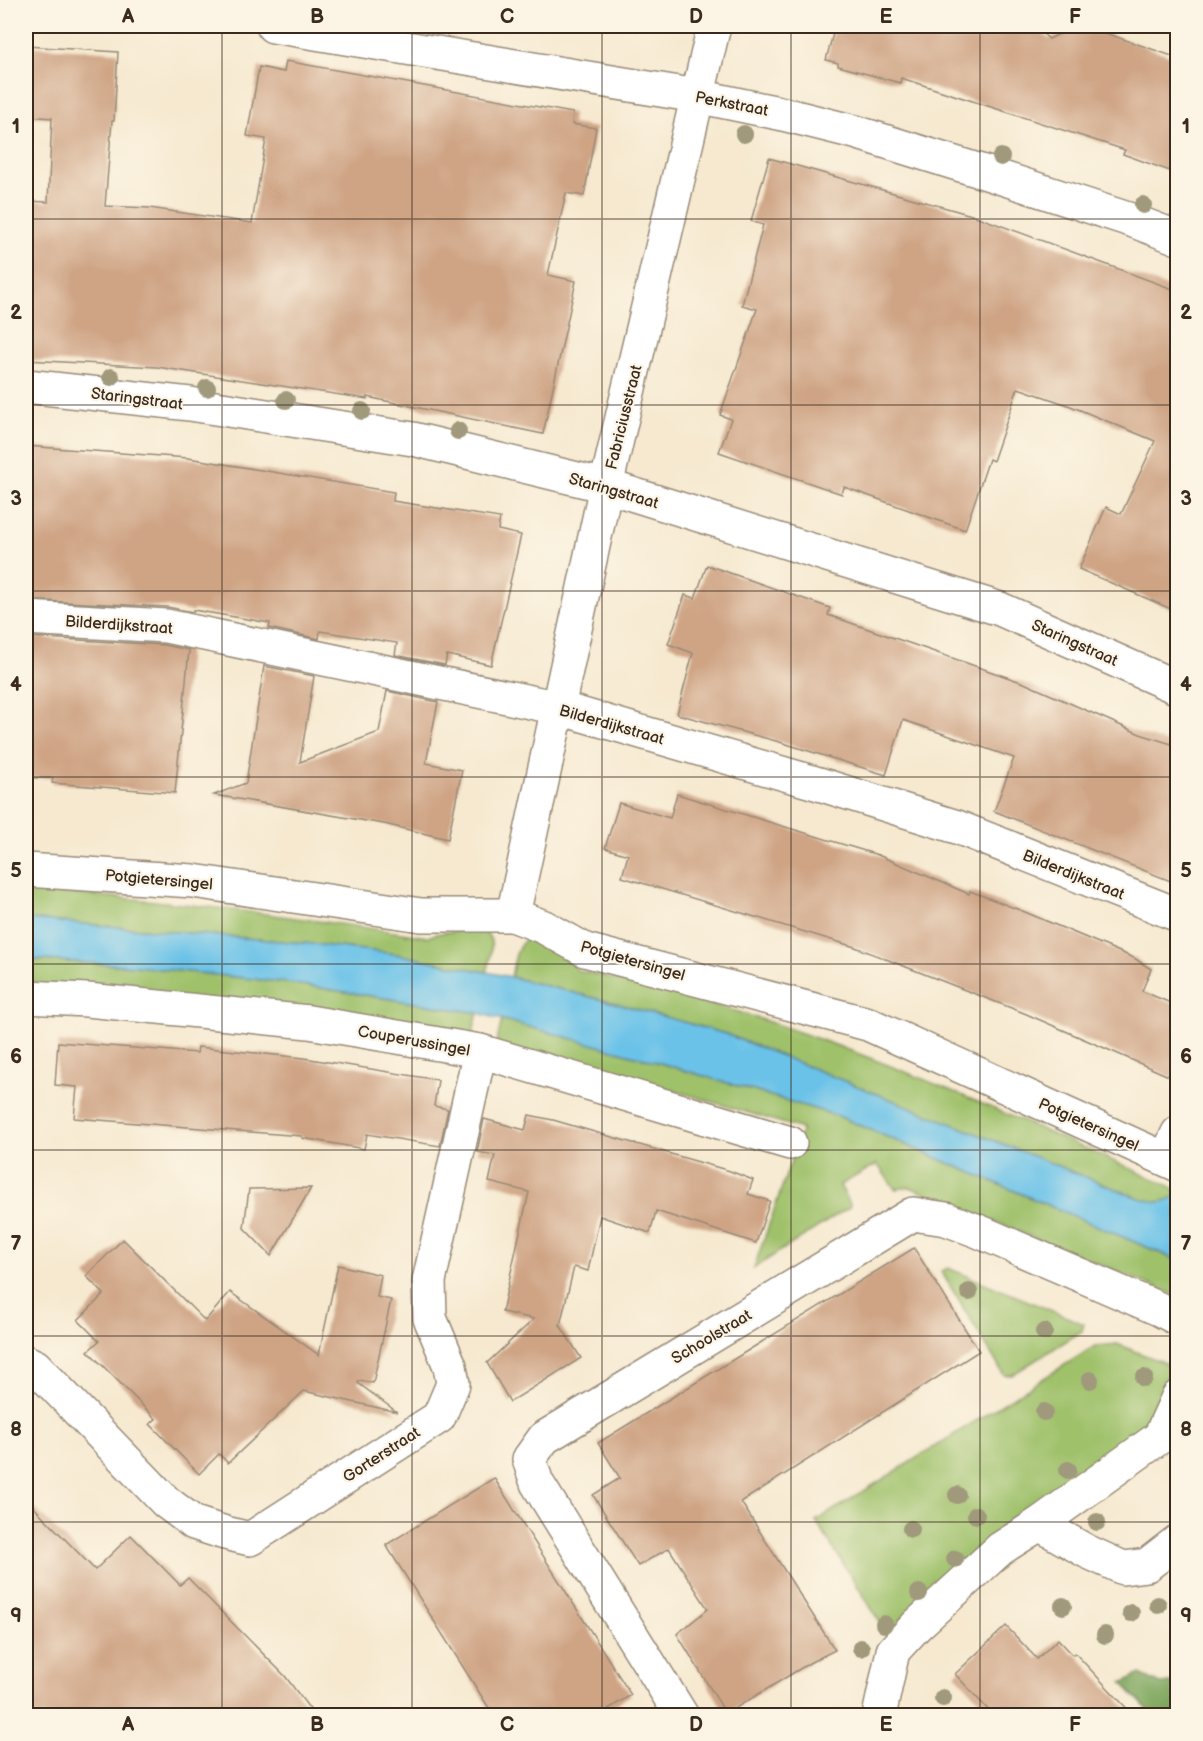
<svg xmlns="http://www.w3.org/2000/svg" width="1203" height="1741" font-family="'Balsamiq Sans',sans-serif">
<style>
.green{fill:#9fc16a;stroke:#6d7644;stroke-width:1.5}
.forest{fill:#7fa75e;stroke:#5d683e;stroke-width:1.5}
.water{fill:#6bc2e8;stroke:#537683;stroke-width:1.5}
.building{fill:#cfa485}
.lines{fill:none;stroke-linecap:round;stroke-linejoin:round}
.minor-casing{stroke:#988a77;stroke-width:36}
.minor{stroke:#fff;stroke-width:33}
.tree{fill:#a0997b}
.grid{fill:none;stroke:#3b2a1e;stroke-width:1.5;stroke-opacity:0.55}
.labels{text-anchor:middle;stroke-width:4.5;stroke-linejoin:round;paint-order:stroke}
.street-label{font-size:16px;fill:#3b2a1e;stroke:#fcf5e5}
.neatline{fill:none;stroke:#3b2a1e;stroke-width:2}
.grid-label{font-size:20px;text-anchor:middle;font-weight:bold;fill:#3b2a1e}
</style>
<rect width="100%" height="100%" fill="#fcf5e5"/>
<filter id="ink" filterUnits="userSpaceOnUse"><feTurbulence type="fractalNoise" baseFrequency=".0167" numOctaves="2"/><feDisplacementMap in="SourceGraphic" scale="12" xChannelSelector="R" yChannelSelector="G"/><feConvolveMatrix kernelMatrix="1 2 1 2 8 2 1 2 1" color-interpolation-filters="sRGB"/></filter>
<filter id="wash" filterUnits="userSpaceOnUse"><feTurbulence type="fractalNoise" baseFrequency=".008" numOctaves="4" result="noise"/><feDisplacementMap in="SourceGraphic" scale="24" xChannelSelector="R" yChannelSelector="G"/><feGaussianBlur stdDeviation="1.35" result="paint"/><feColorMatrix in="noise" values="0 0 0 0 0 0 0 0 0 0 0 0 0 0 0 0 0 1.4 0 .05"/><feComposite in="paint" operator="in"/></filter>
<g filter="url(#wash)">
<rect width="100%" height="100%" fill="#f6e9d0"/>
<g class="green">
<path d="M26 891C161 898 294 917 428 937 439 932 448 932 461 931 467 930 475 929 480 930 499 934 489 961 487 973L396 954 314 944 26 919Z"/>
<path d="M526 939C544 943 568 954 577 970 630 983 683 995 735 1011 884 1057 1027 1123 1170 1186L1177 1191V1195C1161 1206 1154 1202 1136 1197L726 1034 626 1006 511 977C514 963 515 948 526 939Z"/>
<polygon points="26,959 135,966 289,983 478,1013 472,1036 26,988"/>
<polygon points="502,1019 650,1060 838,1116 1177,1260 1177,1296 910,1187 895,1189 877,1164 840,1185 851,1206 754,1268 802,1129 683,1093 496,1045"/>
<polygon points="948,1268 1084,1324 1082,1331 1012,1375 1004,1375 941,1271"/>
<polygon points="1117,1344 1172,1366 1160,1395 1153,1422 995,1532 887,1633 816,1521 1095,1346"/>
</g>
<polygon class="forest" points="1140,1674 1161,1684 1177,1682 1177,1715 1153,1715 1122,1683"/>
<path class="water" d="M26 919 314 944 396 954 511 977 626 1006 726 1034 1136 1197C1154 1202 1161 1206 1177 1195V1260L838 1116 650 1060 478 1013 289 983 135 966 26 959Z"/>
<g id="blocks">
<g class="building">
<polygon points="835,26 1034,26 1049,39 1076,26 1085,26 1178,58 1178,174 1123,154 1125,150 901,78 900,83 838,66 838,63 826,60"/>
<polygon points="26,46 118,52 114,121 112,121 105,206 149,208 252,223 266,139 247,136 259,67 284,72 286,61 573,113 572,124 596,128 584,196 566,193 548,275 576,281 543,434 367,397 367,399 157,367 26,360 26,201 48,202 52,118 26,116"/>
<polygon points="769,158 975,216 1178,291 1178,612 1079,569 1106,507 1121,514 1155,441 1068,405 1018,388 993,461 989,459 965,530 844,487 842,494 719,452 731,419 720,415 757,309 742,305 763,225 751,221"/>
<polygon points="26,446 188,458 394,492 393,501 500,518 498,530 521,535 491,665 447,655 445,665 395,655 397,643 320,631 319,639 269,628 270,623 193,610 193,612 167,607 26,600"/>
<polygon points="707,565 830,608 828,615 1024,683 1140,734 1178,746 1178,884 994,811 1014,758 903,720 886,775 783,743 677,714 693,653 668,644 685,595 695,598"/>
<polygon points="26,637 164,645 189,650 175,793 52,783 53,778 26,778"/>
<polygon points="264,666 314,676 300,762 379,732 387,691 438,702 426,763 462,770 448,839 384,824 214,795 246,783"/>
<polygon points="677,794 878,855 969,894 970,891 1025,912 1134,958 1151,969 1142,991 1178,1006 1178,1080 1024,1013 855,947 622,877 628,855 605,848 619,803 670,818"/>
<polygon points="58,1042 197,1053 198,1047 304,1058 438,1080 434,1106 448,1109 440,1146 367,1134 364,1149 302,1138 302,1136 74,1118 77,1087 55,1085"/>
<polygon points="529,1115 553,1120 730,1171 753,1180 748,1194 770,1201 756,1243 656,1211 650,1233 600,1216 588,1271 574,1267 560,1325 581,1358 510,1402 487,1363 534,1319 502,1312 529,1192 489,1182 495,1155 477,1152 484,1119 525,1130"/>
<polygon points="311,1188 271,1256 244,1228 249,1189"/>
<polygon points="123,1239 205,1321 230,1292 319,1355 338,1265 381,1275 377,1297 391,1300 373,1383 359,1381 358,1383 397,1412 304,1391 228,1463 219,1454 199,1474 150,1424 156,1419 88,1351 99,1341 78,1320 104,1294 86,1276"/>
<polygon points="914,1248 979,1351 741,1502 835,1650 811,1662 726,1714 677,1634 708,1609 669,1548 638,1566 593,1495 620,1478 598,1443"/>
<polygon points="494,1478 631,1695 597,1716 494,1716 386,1545"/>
<polygon points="26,1499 95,1570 131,1535 180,1585 188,1578 285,1676 315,1716 26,1716"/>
<polygon points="1006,1626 1037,1659 1058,1639 1073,1655 1075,1653 1134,1716 994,1716 955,1674"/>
</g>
</g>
</g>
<g filter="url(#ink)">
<use href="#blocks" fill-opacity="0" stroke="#988a77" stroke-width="1.5"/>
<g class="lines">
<defs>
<g id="minor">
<polyline points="273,26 697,96 779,113 855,132 990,174 1134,221 1178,238"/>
<polyline points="26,386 190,404 413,439 606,486 1000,609 1178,688"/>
<polyline points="26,618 166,626 559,708 819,784 957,827 1178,915"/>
<polyline points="26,870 193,881 421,915 513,915 544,927 585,950 868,1024 1178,1165"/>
<polyline points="513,915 606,486 714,26"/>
<polyline points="26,997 87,1000 309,1022 480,1051 790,1143"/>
<polyline points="1166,1159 1178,1133"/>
<polyline points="26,1362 35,1366 166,1502 194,1523 225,1533 250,1539 439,1417 453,1384 450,1366 430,1318 429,1281 480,1051"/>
<polyline points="1039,1524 1086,1551 1123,1568 1147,1565 1178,1541"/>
<polyline points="682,1716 537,1483 529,1459 544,1438 913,1214 946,1219 978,1231 1159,1309 1178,1319"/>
<polyline points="879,1716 893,1651 917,1625 1000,1549 1039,1524 1160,1437 1178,1397"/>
</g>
</defs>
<use href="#minor" class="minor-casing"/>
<use href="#minor" class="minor"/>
</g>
<g class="tree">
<circle cx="744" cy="134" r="9"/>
<circle cx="1001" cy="157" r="9"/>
<circle cx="1143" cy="205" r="9"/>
<circle cx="111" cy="377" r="9"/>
<circle cx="207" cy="388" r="9"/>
<circle cx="286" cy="400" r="9"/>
<circle cx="362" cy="411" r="9"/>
<circle cx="458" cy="431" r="9"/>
<circle cx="969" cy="1292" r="9"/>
<circle cx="1044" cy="1332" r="9"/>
<circle cx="1144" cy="1378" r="9"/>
<circle cx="1090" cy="1380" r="9"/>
<circle cx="1044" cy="1412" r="9"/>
<circle cx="1068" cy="1470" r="9"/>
<circle cx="957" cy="1495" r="9"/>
<circle cx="976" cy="1515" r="9"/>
<circle cx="1097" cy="1522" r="9"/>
<circle cx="911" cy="1529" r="9"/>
<circle cx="955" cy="1559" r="9"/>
<circle cx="919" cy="1593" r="9"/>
<circle cx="1158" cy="1605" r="9"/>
<circle cx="1063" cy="1606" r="9"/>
<circle cx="1131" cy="1613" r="9"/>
<circle cx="884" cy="1624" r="9"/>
<circle cx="1105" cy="1635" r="9"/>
<circle cx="861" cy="1648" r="9"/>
<circle cx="943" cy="1698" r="9"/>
</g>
</g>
<path class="grid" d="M222 26V1716M412 26V1716M602 26V1716M791 26V1716M980 26V1716M26 219H1178M26 405H1178M26 591H1178M26 777H1178M26 964H1178M26 1150H1178M26 1336H1178M26 1522H1178"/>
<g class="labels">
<g class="street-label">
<text transform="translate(732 103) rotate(11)" y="6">Perkstraat</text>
<text transform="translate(137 398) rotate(7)" y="6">Staringstraat</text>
<text transform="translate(623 417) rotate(-76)" y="6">Fabriciusstraat</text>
<text transform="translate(614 490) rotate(16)" y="6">Staringstraat</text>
<text transform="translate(119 624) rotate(4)" y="6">Bilderdijkstraat</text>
<text transform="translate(1075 642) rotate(24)" y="6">Staringstraat</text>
<text transform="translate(612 724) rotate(16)" y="6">Bilderdijkstraat</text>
<text transform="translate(1074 874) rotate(22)" y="6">Bilderdijkstraat</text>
<text transform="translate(159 879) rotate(5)" y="6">Potgietersingel</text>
<text transform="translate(633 960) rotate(16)" y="6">Potgietersingel</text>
<text transform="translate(414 1040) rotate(10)" y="6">Couperussingel</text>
<text transform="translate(1089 1124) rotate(24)" y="6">Potgietersingel</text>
<text transform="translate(711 1336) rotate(-31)" y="6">Schoolstraat</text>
<text transform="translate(381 1454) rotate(-33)" y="6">Gorterstraat</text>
</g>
</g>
<rect width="1203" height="1741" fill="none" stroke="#fcf5e5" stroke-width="66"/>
<rect x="33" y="33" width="1137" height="1675" class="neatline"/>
<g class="grid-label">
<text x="128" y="23">A</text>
<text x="317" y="23">B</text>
<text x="507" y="23">C</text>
<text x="696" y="23">D</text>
<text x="886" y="23">E</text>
<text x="1075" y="23">F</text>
<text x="16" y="133">1</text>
<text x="1186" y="133">1</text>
<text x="16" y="319">2</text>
<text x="1186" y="319">2</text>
<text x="16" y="505">3</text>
<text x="1186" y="505">3</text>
<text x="16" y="691">4</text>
<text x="1186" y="691">4</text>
<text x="16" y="877">5</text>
<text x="1186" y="877">5</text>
<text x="16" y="1063">6</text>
<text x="1186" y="1063">6</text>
<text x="16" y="1250">7</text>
<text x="1186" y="1250">7</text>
<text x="16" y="1436">8</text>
<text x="1186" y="1436">8</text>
<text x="16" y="1622">9</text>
<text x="1186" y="1622">9</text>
<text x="128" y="1731">A</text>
<text x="317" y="1731">B</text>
<text x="507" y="1731">C</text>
<text x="696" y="1731">D</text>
<text x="886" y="1731">E</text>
<text x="1075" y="1731">F</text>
</g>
</svg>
